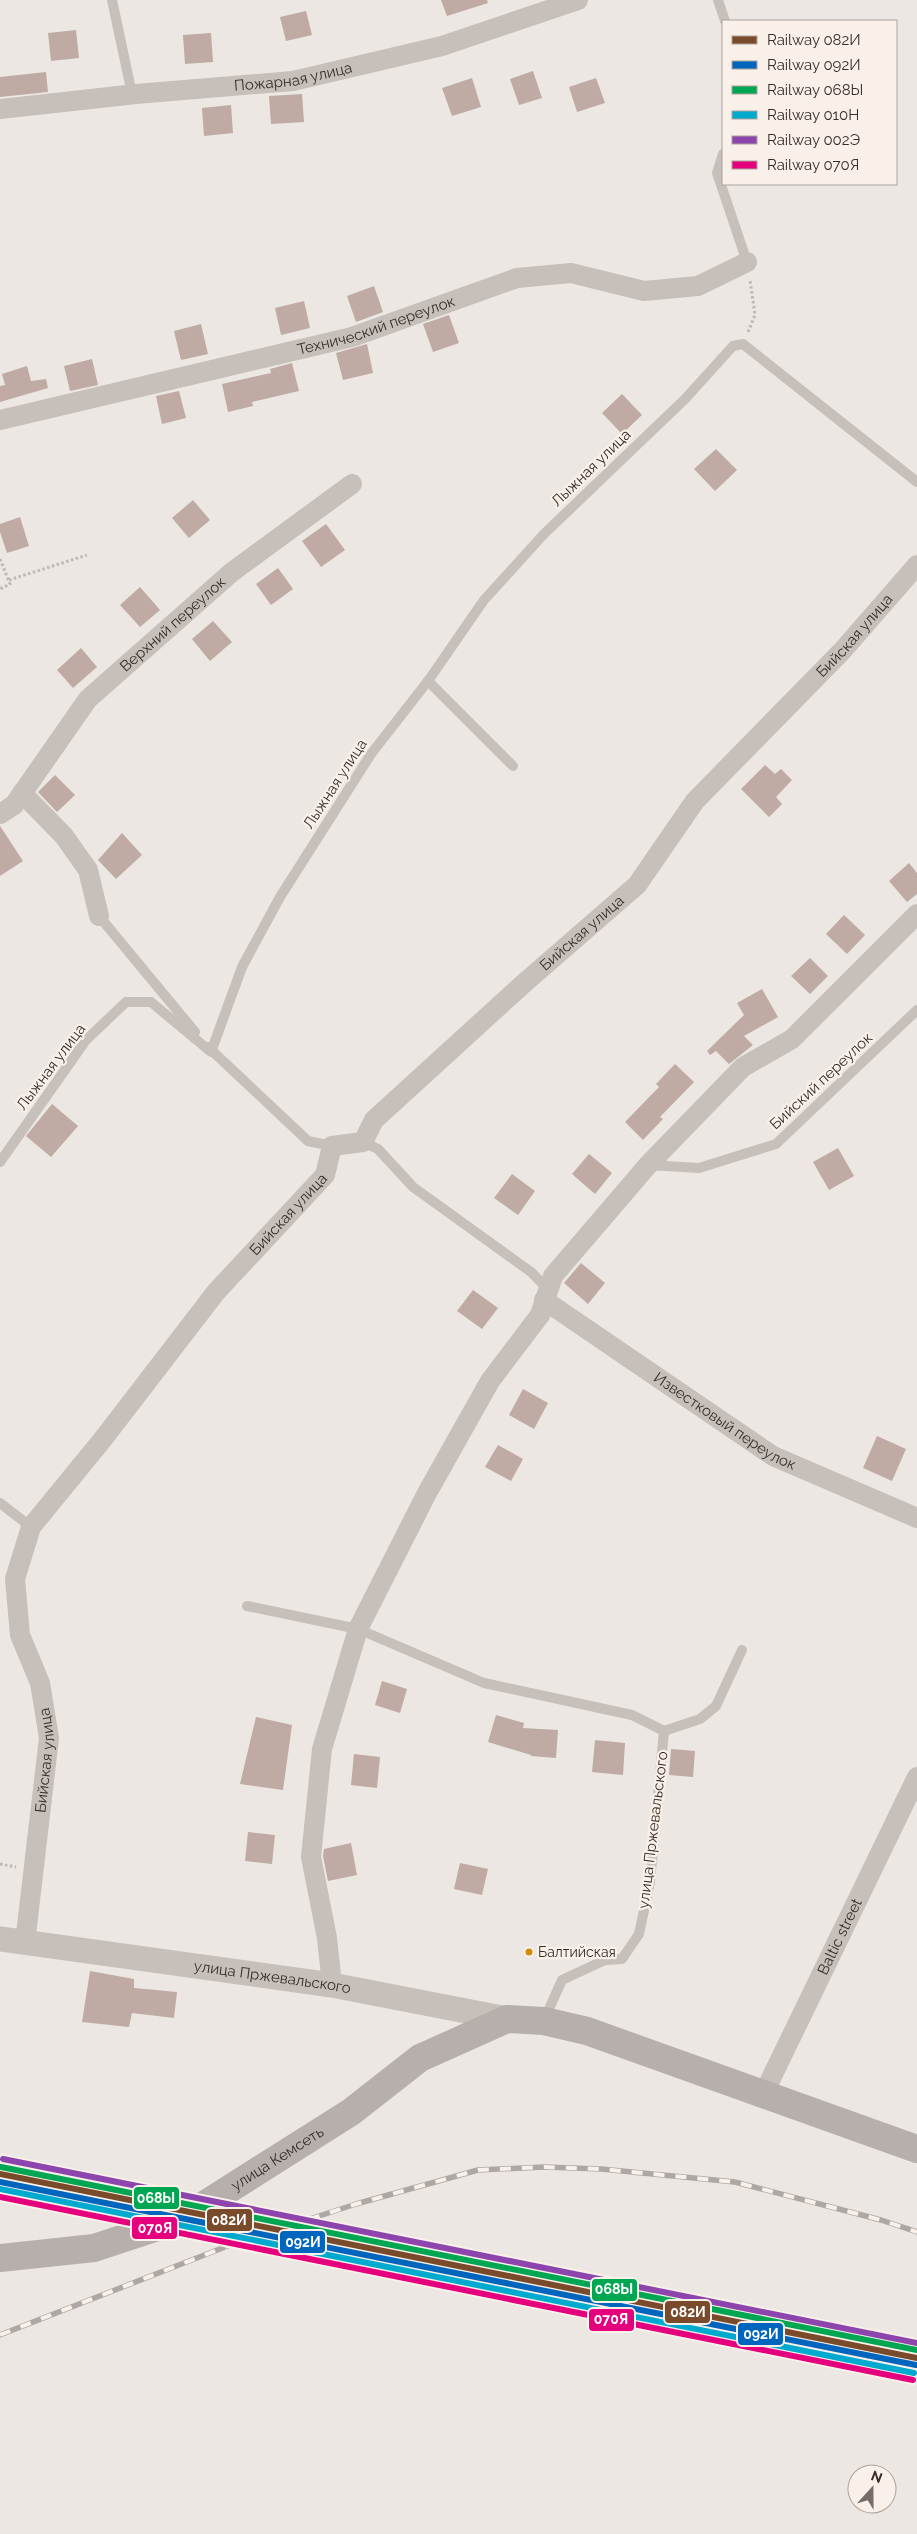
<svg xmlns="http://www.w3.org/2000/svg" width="917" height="2534" font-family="Raleway,sans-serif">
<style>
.building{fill:#bfaaa4}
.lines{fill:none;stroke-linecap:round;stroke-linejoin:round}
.path{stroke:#beb7b3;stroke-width:3;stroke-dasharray:2.5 2.5;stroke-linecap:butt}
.service{stroke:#c6bfba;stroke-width:10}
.minor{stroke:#c6bfba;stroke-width:20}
.tertiary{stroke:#c6bfba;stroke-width:25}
.secondary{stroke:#b6afab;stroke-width:28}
.rail-casing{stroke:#ada8a5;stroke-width:5.5}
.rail{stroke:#f9f0e9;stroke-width:4;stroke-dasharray:11;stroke-linecap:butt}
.rail-1-casing{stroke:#f9f0e9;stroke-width:10}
.rail-2-casing{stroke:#f9f0e9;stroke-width:10}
.rail-3-casing{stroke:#f9f0e9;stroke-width:10}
.rail-4-casing{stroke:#f9f0e9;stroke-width:10}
.rail-5-casing{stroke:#f9f0e9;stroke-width:10}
.rail-6-casing{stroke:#f9f0e9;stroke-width:10}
.rail-1{stroke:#7a4b2a;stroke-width:6}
.rail-2{stroke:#0065bd;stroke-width:6}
.rail-3{stroke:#00a651;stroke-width:6}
.rail-4{stroke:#00a9ce;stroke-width:6}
.rail-5{stroke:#8e44ad;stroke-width:6}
.rail-6{stroke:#e5007d;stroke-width:6}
.bus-dot{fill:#d08e08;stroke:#f9f0e9;stroke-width:2}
.labels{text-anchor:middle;stroke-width:4.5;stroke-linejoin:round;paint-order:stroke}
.bus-label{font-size:14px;fill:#362c29;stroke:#f9f0e9;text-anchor:start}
.street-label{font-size:15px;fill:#362c29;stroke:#f9f0e9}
.line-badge{stroke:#f9f0e9;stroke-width:2}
.badge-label{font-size:14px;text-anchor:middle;font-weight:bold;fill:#fff}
</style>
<rect width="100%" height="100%" fill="#ece7e2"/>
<g class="building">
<polygon points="441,0 487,0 488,3 447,16"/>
<polygon points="306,11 312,35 286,41 280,17"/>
<polygon points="76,30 79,58 51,61 48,33"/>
<polygon points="211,33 213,62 185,64 183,35"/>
<polygon points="533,71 542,98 519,105 510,79"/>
<polygon points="46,72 48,92 0,97 0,77"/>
<polygon points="472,78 481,107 452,116 442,88"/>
<polygon points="596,78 605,103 577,112 569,87"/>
<polygon points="302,94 304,122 271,124 269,96"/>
<polygon points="231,105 233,133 204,136 202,108"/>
<polygon points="374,286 383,312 356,322 347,296"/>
<polygon points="304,301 310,328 281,335 275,308"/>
<polygon points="449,315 459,343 433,352 423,324"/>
<polygon points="201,324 208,354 181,360 174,331"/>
<polygon points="367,344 373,373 343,380 336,353"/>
<polygon points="92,359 98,385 70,391 64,366"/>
<polygon points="292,363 299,391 252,402 253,406 228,412 222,384 271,373 270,369"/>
<polygon points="27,366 31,381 46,379 48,388 0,402 0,386 5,385 2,374"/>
<polygon points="179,391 186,418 162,424 156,396"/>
<polygon points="622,394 642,415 622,434 602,413"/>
<polygon points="716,449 737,470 715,491 694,469"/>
<polygon points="193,500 210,520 189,538 172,518"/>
<polygon points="20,517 29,546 7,553 0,532 0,524"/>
<polygon points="326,524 345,550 321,567 302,541"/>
<polygon points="278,568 293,589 271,605 256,584"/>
<polygon points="140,587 160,610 140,627 120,605"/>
<polygon points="213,621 232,642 210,661 192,639"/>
<polygon points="81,648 97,667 73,688 57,670"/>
<polygon points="765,765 775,774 781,769 792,780 776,797 782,804 769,817 741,789"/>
<polygon points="55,775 75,795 57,812 38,792"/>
<polygon points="0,826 23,861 0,876"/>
<polygon points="122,833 142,855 116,879 98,860"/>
<polygon points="909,863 917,873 917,894 907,902 889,881"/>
<polygon points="844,915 865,935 847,954 826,934"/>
<polygon points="810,958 828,976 810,994 791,976"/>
<polygon points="762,989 778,1017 744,1036 753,1045 729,1064 716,1051 710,1055 707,1051 744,1015 737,1003"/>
<polygon points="675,1064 694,1082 660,1117 663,1119 643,1140 625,1122 659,1087 656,1084"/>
<polygon points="52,1104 78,1126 51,1157 26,1136"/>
<polygon points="838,1148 854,1176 829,1190 813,1162"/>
<polygon points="589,1154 612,1173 595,1194 572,1174"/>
<polygon points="512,1174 535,1191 518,1215 494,1198"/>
<polygon points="581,1263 605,1283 588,1304 564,1283"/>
<polygon points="473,1290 498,1308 482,1329 457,1311"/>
<polygon points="523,1389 548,1403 534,1429 509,1415"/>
<polygon points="877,1436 906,1449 892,1481 863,1468"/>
<polygon points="498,1445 523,1459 511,1481 485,1467"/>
<polygon points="382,1681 407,1689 400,1713 375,1705"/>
<polygon points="496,1715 524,1723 523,1728 558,1730 556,1758 531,1756 531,1755 488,1742"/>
<polygon points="256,1717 292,1725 283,1790 240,1784"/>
<polygon points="595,1740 625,1743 623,1775 592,1772"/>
<polygon points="671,1749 695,1751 693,1777 669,1775"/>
<polygon points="354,1754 380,1757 377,1788 351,1785"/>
<polygon points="248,1832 275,1835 272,1864 245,1861"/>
<polygon points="351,1843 357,1875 328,1881 323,1856 324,1849"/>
<polygon points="460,1863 488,1869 482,1895 454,1889"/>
<polygon points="90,1971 134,1979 134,1988 177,1992 174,2018 132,2013 129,2027 82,2022"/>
</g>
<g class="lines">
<g class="path">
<polyline points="748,332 755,315 750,280"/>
<polyline points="0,559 10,584 0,589"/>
<polyline points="9,580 87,555"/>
<polyline points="0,1864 16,1867"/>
</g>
<g class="service">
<polyline points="112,0 132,94"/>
<polyline points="718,0 725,21"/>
<polyline points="723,154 717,173 747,262"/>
<polyline points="428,681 513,766"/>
<polyline points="99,916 195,1032"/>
<polyline points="208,1047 308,1141 332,1146"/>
<polyline points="363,1142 378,1149 413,1187 531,1272 548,1289"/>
<polyline points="0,1162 86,1040 126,1002 151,1002 211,1052 242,967 280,897 371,754 428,681 484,600 544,534 685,399 733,346 743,344 917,482"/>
<polyline points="649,1165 699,1168 776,1144 917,1010"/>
<polyline points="0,1503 31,1527"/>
<polyline points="247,1606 358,1629 484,1683 632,1715 664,1731 650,1882 639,1934 622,1959 605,1960 562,1980 544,2020"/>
<polyline points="664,1731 700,1719 716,1706 742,1650"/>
</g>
<g class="minor">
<path id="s1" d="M0 109 136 94 293 81 442 46 578 0"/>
<path id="s2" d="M0 420 352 337 517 278 571 273 644 291 698 286 747 262"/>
<polyline points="22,793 64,836 88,870 99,916"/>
<path id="s3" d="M0 814 14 805 88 699 232 572 352 484"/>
<path id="s4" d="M544 1300 773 1456 917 1518"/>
<path id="s5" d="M25 1943 49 1738 40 1683 20 1635 15 1579 31 1527 103 1439 216 1292 325 1175 332 1146 363 1142 374 1120 522 985 637 885 695 801 843 650 917 565"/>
<polyline points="332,1985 327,1938 311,1857 322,1749 358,1629 427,1493 490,1381 540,1315 553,1276 648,1165 743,1067 792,1039 917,914"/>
<path id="s6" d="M763 2095 917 1777"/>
</g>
<path class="tertiary" id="s7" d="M0 1939 332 1985 507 2019"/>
<path class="secondary" id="s8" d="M0 2258 94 2248 182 2219 351 2112 420 2058 507 2019 544 2021 587 2031 917 2149"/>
<defs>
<polyline id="rail" points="0,2335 230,2245 356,2204 478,2170 544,2167 601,2169 735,2182 881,2220 917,2232"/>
</defs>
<use href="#rail" class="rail-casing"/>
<use href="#rail" class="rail"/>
<defs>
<polyline id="rail-1" points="0,2174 917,2358"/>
<polyline id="rail-2" points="0,2182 916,2365"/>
<polyline id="rail-3" points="1,2167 917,2350"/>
<polyline id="rail-4" points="0,2189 914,2373"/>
<polyline id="rail-5" points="3,2159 917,2343"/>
<polyline id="rail-6" points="0,2197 913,2380"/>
</defs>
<use href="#rail-1" class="rail-1-casing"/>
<use href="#rail-2" class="rail-2-casing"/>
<use href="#rail-3" class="rail-3-casing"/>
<use href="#rail-4" class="rail-4-casing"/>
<use href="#rail-5" class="rail-5-casing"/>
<use href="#rail-6" class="rail-6-casing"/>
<use href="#rail-1" class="rail-1"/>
<use href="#rail-2" class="rail-2"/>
<use href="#rail-3" class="rail-3"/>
<use href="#rail-4" class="rail-4"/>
<use href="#rail-5" class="rail-5"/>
<use href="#rail-6" class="rail-6"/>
</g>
<circle class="bus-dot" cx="529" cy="1952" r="4.5"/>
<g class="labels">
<g class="bus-label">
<text x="538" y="1957">Балтийская</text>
</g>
<g class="street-label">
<text dy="5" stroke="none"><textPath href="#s1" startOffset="295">Пожарная улица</textPath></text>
<text dy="5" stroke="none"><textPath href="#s2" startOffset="388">Технический переулок</textPath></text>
<text transform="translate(591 468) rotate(-44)" y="5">Лыжная улица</text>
<text dy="5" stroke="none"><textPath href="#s3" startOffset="259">Верхний переулок</textPath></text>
<text dy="5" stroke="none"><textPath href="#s5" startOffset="1654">Бийская улица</textPath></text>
<text transform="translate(335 784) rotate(-57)" y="5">Лыжная улица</text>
<text dy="5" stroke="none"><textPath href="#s5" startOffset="1249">Бийская улица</textPath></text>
<text transform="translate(51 1067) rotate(-53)" y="5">Лыжная улица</text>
<text transform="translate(821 1081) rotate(-43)" y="5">Бийский переулок</text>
<text dy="5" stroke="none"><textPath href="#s5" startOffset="830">Бийская улица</textPath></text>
<text dy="5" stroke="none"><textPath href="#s4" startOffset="218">Известковый переулок</textPath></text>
<text dy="5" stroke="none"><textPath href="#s5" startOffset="184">Бийская улица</textPath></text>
<text transform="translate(653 1830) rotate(-83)" y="5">улица Пржевальского</text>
<text dy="5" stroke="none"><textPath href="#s6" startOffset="176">Baltic street</textPath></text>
<text dy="5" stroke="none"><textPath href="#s7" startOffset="275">улица Пржевальского</textPath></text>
<text dy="5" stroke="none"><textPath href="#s8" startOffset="300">улица Кемсеть</textPath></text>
</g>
</g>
<g class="line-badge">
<rect x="133" y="2186" width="47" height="24" rx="5" fill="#00a651"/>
<rect x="206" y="2208" width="47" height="24" rx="5" fill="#7a4b2a"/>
<rect x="131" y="2216" width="47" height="24" rx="5" fill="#e5007d"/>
<rect x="279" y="2230" width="47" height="24" rx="5" fill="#0065bd"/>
<rect x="591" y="2278" width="47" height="24" rx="5" fill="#00a651"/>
<rect x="664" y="2300" width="47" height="24" rx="5" fill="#7a4b2a"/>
<rect x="588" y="2308" width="47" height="24" rx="5" fill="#e5007d"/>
<rect x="737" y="2322" width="47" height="24" rx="5" fill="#0065bd"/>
</g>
<g class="badge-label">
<text x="156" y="2203">068Ы</text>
<text x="229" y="2225">082И</text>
<text x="155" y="2233">070Я</text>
<text x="303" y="2247">092И</text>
<text x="614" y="2294">068Ы</text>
<text x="688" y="2317">082И</text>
<text x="611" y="2324">070Я</text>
<text x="761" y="2339">092И</text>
</g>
<rect x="722" y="20" width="175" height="165" fill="#f9f0e9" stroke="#aba29c"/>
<rect x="732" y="36" width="25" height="8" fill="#7a4b2a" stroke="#aba29c"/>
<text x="767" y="45" font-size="15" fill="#362c29">Railway 082И</text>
<rect x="732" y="61" width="25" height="8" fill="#0065bd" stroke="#aba29c"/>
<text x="767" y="70" font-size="15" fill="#362c29">Railway 092И</text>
<rect x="732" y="86" width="25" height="8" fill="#00a651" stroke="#aba29c"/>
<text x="767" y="95" font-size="15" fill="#362c29">Railway 068Ы</text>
<rect x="732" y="111" width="25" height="8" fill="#00a9ce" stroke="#aba29c"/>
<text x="767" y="120" font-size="15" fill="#362c29">Railway 010Н</text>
<rect x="732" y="136" width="25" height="8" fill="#8e44ad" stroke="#aba29c"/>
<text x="767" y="145" font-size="15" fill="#362c29">Railway 002Э</text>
<rect x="732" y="161" width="25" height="8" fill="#e5007d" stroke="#aba29c"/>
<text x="767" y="170" font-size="15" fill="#362c29">Railway 070Я</text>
<g transform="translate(872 2489) rotate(21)"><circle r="24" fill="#f9f0e9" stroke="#aba29c"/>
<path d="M0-4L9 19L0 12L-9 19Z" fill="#766d6a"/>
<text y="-8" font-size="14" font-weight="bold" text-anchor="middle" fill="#362c29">N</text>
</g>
</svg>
